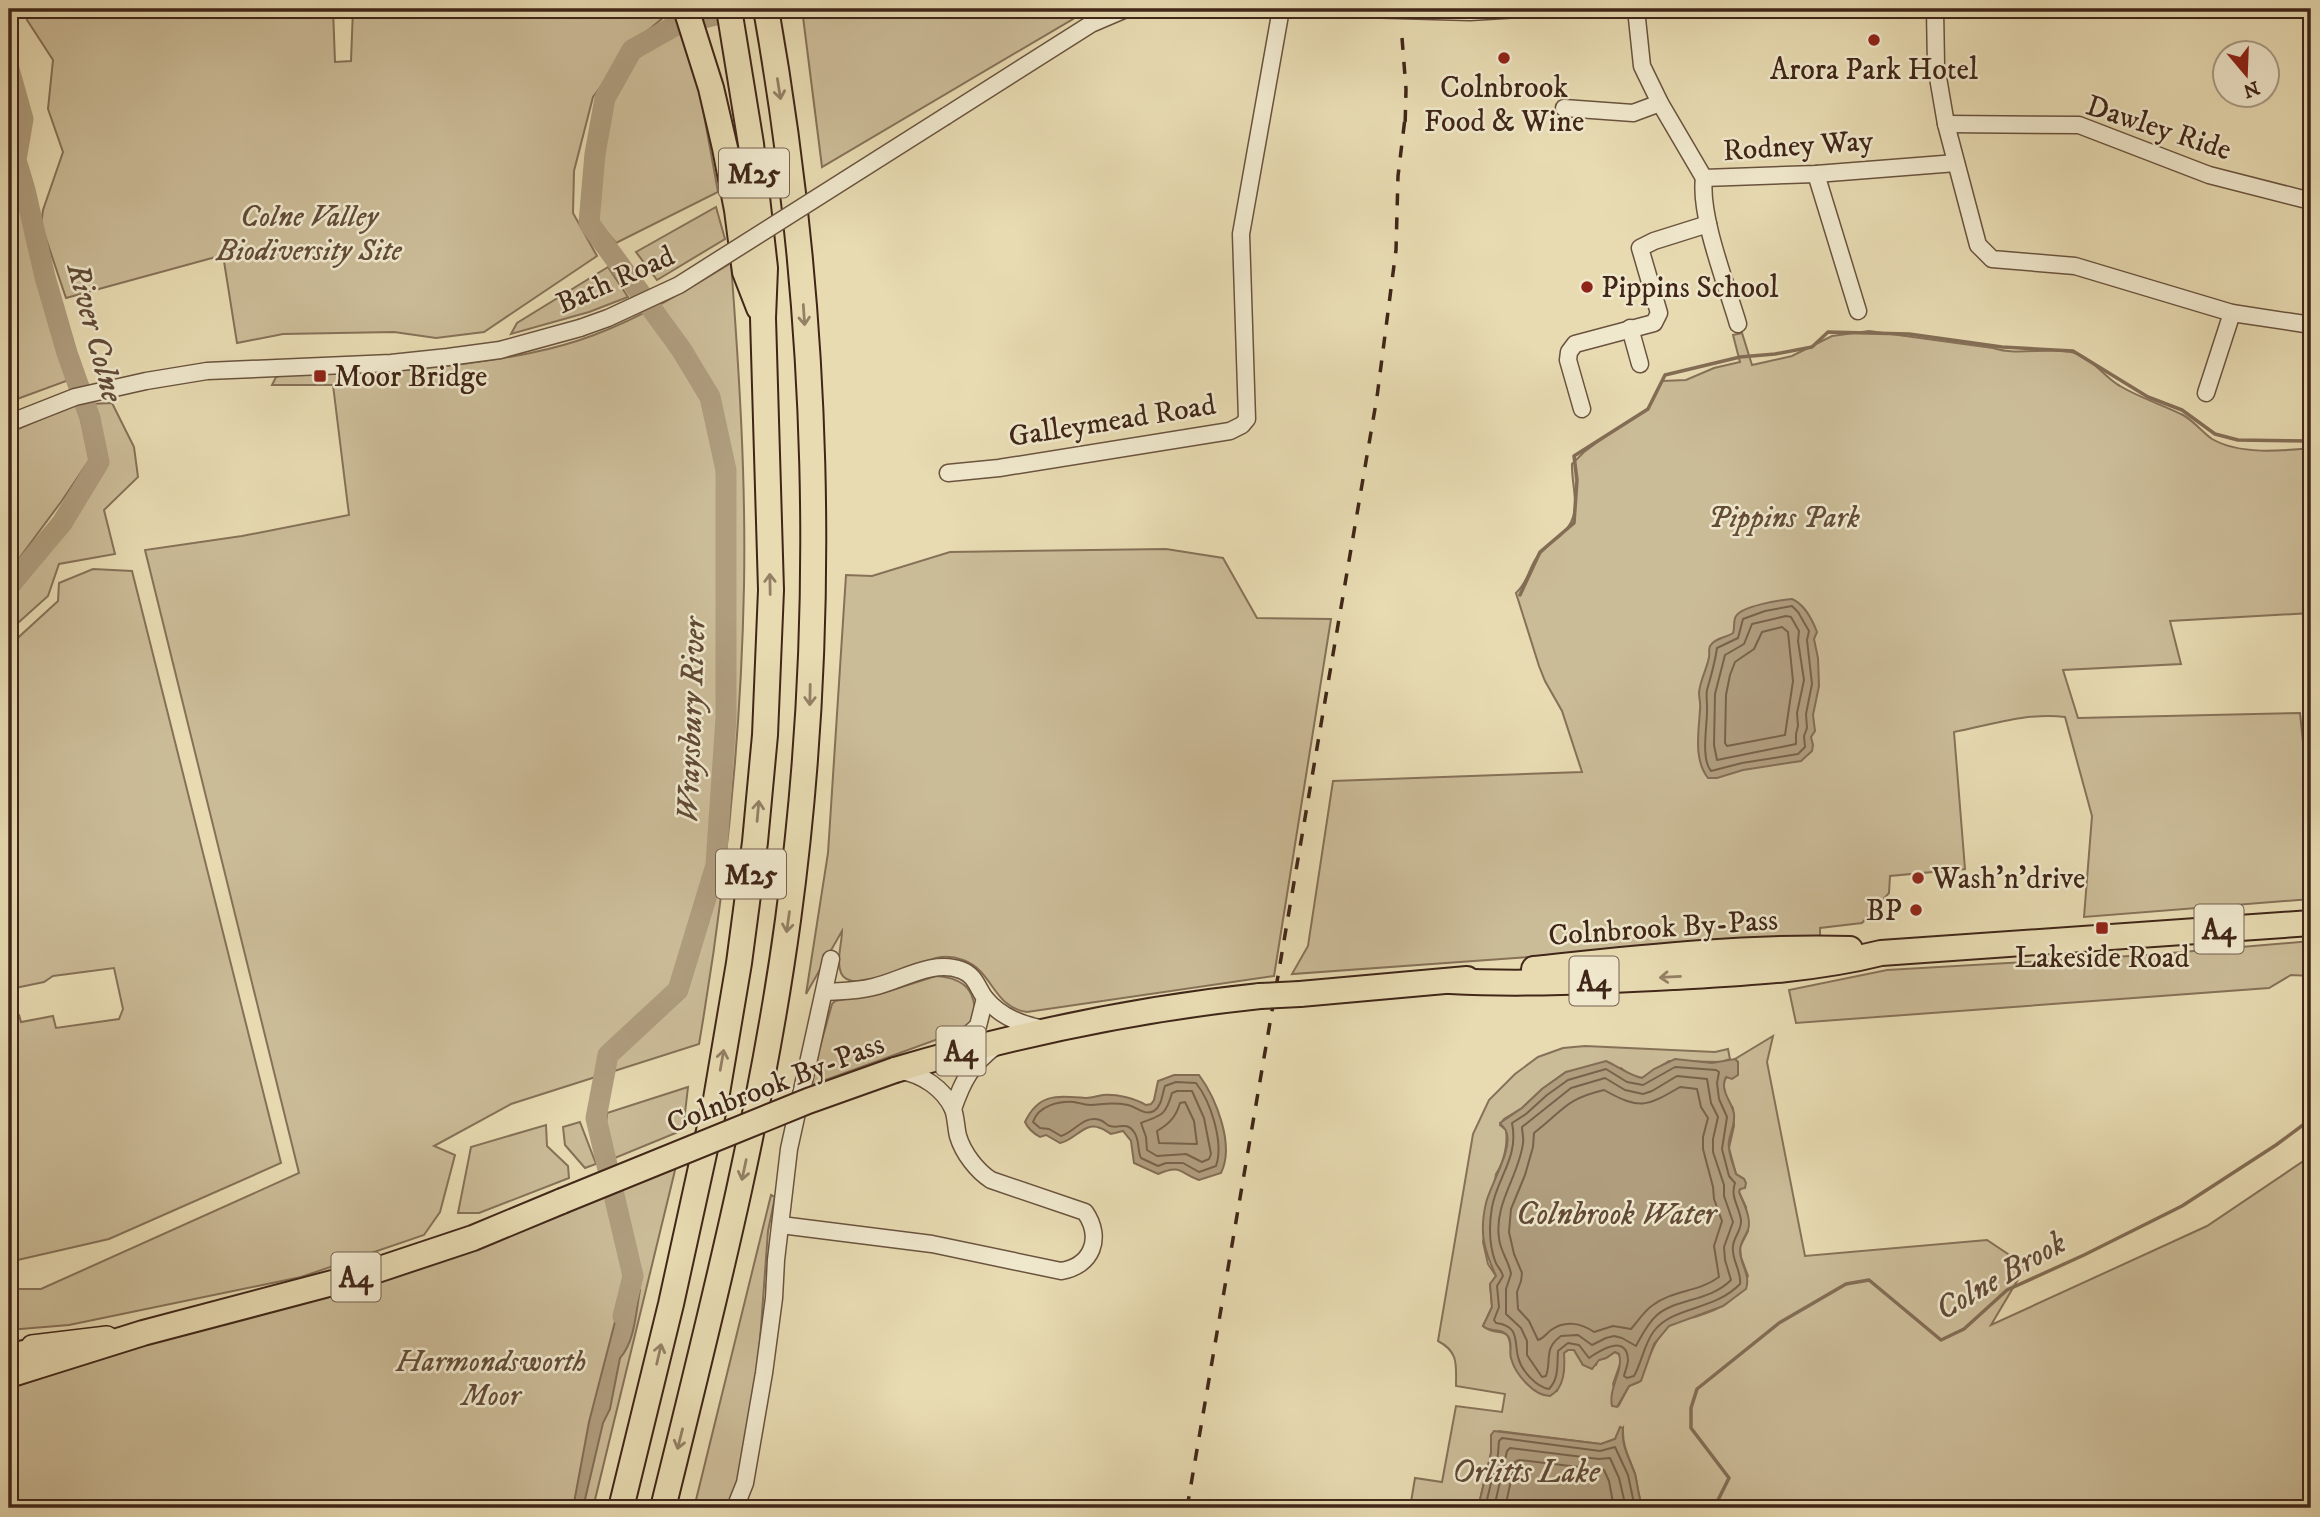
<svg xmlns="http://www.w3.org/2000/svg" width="2320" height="1517" font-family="'IM FELL DW Pica',serif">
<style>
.green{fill:#cbbc98;stroke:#867158;stroke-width:2}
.water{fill:#af9d7e;stroke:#836d55;stroke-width:2}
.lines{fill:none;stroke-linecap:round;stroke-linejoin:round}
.shore{stroke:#78624b;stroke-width:2}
.stream{stroke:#836d55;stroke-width:3.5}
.river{stroke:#af9d7e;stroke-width:21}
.minor-casing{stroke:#6a533e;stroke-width:19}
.major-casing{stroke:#402618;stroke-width:24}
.highway-casing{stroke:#402618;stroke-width:28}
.minor{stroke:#f0e8cd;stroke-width:16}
.major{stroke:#e8dbb2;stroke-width:21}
.highway{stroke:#e8dbb2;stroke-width:24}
.rail{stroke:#402618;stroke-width:3.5;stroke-dasharray:12 12;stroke-linecap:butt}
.minor-bridge-casing{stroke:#6a533e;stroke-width:19;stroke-linecap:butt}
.highway-bridge-casing{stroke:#402618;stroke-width:28;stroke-linecap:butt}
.minor-bridge{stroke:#f0e8cd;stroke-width:16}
.highway-bridge{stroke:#e8dbb2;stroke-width:24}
.oneway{stroke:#948065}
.poi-dot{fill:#8f2418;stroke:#f0e8cd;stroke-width:2.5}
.labels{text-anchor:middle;stroke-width:5;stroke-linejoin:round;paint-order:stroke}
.shield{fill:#f0e8cd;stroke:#75604e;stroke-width:2}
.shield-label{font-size:28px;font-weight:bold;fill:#402618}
.poi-label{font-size:30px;fill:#402618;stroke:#f0e8cd}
.street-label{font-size:30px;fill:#402618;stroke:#f0e8cd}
.park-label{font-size:30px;font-style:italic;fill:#634c38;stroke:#f0e8cd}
.water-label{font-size:32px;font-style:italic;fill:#614a37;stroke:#f0e8cd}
</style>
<rect width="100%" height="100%" fill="#e8dbb2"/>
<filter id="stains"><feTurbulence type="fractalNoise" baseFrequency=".00286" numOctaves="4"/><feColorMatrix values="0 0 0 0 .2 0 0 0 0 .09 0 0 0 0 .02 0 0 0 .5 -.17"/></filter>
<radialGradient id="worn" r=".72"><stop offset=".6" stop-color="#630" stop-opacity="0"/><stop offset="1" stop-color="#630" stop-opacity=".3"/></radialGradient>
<g class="green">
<polygon points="27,9 333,9 335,62 351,61 353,9 668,9 664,17 634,42 593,97 574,171 573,213 597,256 484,332 436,338 394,332 283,334 237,343 223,255 66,298 41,224 43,210 63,152 48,109 53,60 27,20"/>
<polygon points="802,9 1068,9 1073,19 822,167"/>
<polygon points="682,32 700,93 718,192 616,243 597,220 597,165 610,98 639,54"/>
<polygon points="9,170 20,200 17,203 22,203 37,279 69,380 9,402"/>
<polygon points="716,207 725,239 657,280 636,252"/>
<path d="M731 263C739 370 746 478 744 586 741 739 725 893 699 1044L511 1104 434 1146 455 1155 440 1212 424 1235 301 1277 69 1325 9 1330V1291L13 1289H41L299 1173 145 550 242 536 349 515 333 385H272L276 377 282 375C343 375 403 371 463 364 507 358 552 351 594 335 642 317 687 290 731 263Z"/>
<polygon points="608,267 628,297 589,312 511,334 517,323"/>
<path d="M1869 331 1993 348C2020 357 2051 345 2078 354 2094 360 2105 378 2120 386 2140 398 2163 405 2183 415 2194 421 2202 432 2212 439 2240 455 2281 451 2311 448V613L2170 621 2181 664 2063 670 2078 718 2300 713 2311 819V899L2084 917 2092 816 2065 717C2029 712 1989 725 1954 732L1965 869 1890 876 1889 893 1862 923 1820 928V936L1292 974 1308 946 1333 781 1582 772 1562 711 1545 681 1539 666 1516 593C1527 583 1528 572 1535 560 1542 549 1554 542 1563 533 1584 513 1571 488 1572 464L1584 452 1603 438 1647 410 1662 381 1686 380 1714 368 1740 362 1733 335 1742 333 1752 365 1792 356 1832 336Z"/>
<polygon points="77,403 90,459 61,502 9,572 9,433"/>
<polygon points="112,403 134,447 138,477 104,510 115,554 59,564 48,596 9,631 9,601 47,554 93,487 107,462 90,404"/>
<path d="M1166 549 1223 558 1257 618 1331 619 1274 976 1027 1012C992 1007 994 971 963 960 955 957 945 956 936 958 919 963 851 997 841 973 836 961 842 943 842 931L806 994 828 853 846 575 872 576 950 552Z"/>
<polygon points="93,569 132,571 281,1163 109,1239 9,1262 9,1016 19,1015 21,1022 53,1016 56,1028 119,1019 123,1009 114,968 53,976 44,982 15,988 16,996 9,996 9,646 58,601 59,583"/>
<polygon points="2311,941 2311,976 2291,975 2269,988 1796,1023 1789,990 1887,970 2147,955"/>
<path d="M936 976C969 978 978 995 974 1026L809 1086 832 1004 835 1001 892 990Z"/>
<path d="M1773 1036 1767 1062 1805 1256 1987 1240 2026 1266 1991 1325 2207 1226 2311 1156V1508H1643C1638 1497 1638 1486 1635 1474 1629 1457 1622 1446 1623 1428L1615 1439 1601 1444 1499 1431 1491 1435V1453L1478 1508H1410L1415 1478 1442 1482 1456 1406 1502 1412 1505 1394 1456 1386C1456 1365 1459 1352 1438 1341L1473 1134 1489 1100 1515 1074 1538 1057 1563 1048 1585 1046 1715 1052 1728 1049 1730 1059 1722 1062 1669 1061 1642 1078 1630 1075 1621 1068 1566 1072 1542 1089 1522 1108 1504 1119 1500 1125 1506 1130C1508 1144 1504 1162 1496 1174L1483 1242 1488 1264 1496 1276 1490 1284 1492 1307 1483 1326C1499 1340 1511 1319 1511 1358L1557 1391 1563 1375 1564 1353 1568 1350H1574L1583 1365H1596L1598 1360 1606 1358 1615 1352 1619 1354 1621 1361 1613 1384 1619 1405 1629 1386 1639 1382C1646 1366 1655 1336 1669 1326 1676 1321 1686 1319 1695 1317 1724 1308 1733 1303 1748 1276L1741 1257 1740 1247 1748 1231 1746 1207 1739 1192 1744 1179 1736 1174 1729 1148 1734 1126 1733 1108 1726 1098 1723 1082 1738 1063 1735 1059Z"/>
<polygon points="688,1087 683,1130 610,1160 604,1146 607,1113"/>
<polygon points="580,1122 596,1164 585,1168 565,1145 563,1127"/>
<polygon points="546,1125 547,1146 568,1166 569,1178 479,1213 458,1213 471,1147"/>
<polygon points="677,1162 593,1508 9,1508 9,1389"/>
<polygon points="771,1195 775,1197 768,1231 759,1354 744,1455 737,1487 728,1508 694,1508"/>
</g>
<g class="water">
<path d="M1792 599C1804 604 1812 619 1817 632L1814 639 1818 658 1819 686 1813 715 1815 731 1811 737 1813 745 1812 751 1801 761 1743 770 1717 778H1708C1693 759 1699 731 1700 709 1701 704 1699 698 1699 693 1700 680 1707 669 1709 657 1710 651 1708 652 1710 646 1714 638 1726 638 1733 633 1735 628 1733 620 1736 616 1742 606 1780 600 1792 599Z"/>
<path d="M1675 1059 1712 1063 1735 1059 1738 1062V1075L1732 1079 1726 1077C1719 1091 1732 1101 1734 1114 1735 1124 1731 1131 1729 1141 1727 1151 1733 1164 1736 1174L1744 1179 1746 1183 1745 1188 1740 1189 1739 1192C1743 1203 1752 1218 1748 1230 1745 1237 1740 1242 1740 1251 1740 1265 1751 1274 1746 1289L1723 1306 1669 1326 1654 1344 1641 1381 1629 1386 1617 1407 1612 1406C1608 1388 1624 1371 1619 1354L1615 1352 1606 1358 1599 1360 1592 1369 1583 1365 1574 1350H1568L1564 1353C1565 1368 1565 1388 1550 1396 1534 1396 1515 1374 1511 1358 1509 1351 1513 1343 1508 1336 1501 1327 1490 1333 1483 1326L1492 1307 1490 1284 1496 1276C1484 1250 1479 1233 1486 1203 1490 1185 1514 1148 1506 1131 1505 1128 1502 1126 1500 1123L1522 1108 1542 1089 1566 1072 1606 1061C1619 1067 1629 1075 1642 1078L1654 1069Z"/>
<path d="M1174 1075H1199C1216 1098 1235 1145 1221 1173L1199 1180C1179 1173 1182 1164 1158 1174L1134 1163 1131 1141 1123 1131 1111 1134C1107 1132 1104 1129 1100 1128 1085 1121 1074 1141 1060 1143L1046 1135 1040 1137C1033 1133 1028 1129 1025 1122 1039 1092 1059 1096 1086 1098 1092 1098 1097 1096 1103 1095 1117 1094 1134 1098 1146 1105L1151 1104 1154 1100 1158 1081Z"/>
<path d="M624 1287 640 1290C636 1311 635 1342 620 1358L610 1409 603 1423 583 1508H573L589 1422Z"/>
<path d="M1620 1427 1623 1428C1621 1446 1629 1457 1635 1474 1638 1486 1638 1497 1643 1508H1478L1491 1453V1435L1494 1431 1601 1444 1615 1439Z"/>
</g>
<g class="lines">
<g class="shore">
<path d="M1792 606 1798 612 1809 631 1807 640 1812 684 1806 714 1807 728 1804 736 1805 747 1798 754 1742 763 1711 771C1700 758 1708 723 1707 706 1707 701 1706 695 1707 690 1711 676 1715 663 1717 648L1738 638 1743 619 1765 611Z"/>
<polygon points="1786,616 1791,617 1799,631 1798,641 1804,680 1797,713 1798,726 1796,734 1796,744 1717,760 1714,745 1715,694 1725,655 1744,644 1752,624"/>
<polygon points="1782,627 1788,632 1793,681 1785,735 1727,746 1725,743 1726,695 1730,675 1735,662 1754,649 1762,632"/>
<path d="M1675 1067 1716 1070 1719 1072 1717 1083 1719 1099 1727 1117 1722 1149 1729 1176 1735 1183C1730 1197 1739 1206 1741 1220 1742 1230 1734 1236 1733 1246 1731 1260 1742 1271 1740 1284 1714 1311 1673 1306 1654 1331 1644 1344 1642 1362 1634 1376L1627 1378 1624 1376C1625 1371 1628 1365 1628 1360 1627 1333 1599 1351 1589 1358L1579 1345 1568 1343 1558 1351C1557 1365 1559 1379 1549 1389 1536 1387 1521 1370 1518 1357 1514 1341 1520 1326 1496 1323L1494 1320 1499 1307 1497 1286 1503 1276C1501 1269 1497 1267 1495 1261 1489 1244 1489 1225 1492 1207 1498 1176 1519 1157 1512 1123L1526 1114 1547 1095 1568 1080 1606 1069 1627 1082 1643 1085Z"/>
<path d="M1677 1076 1707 1079 1711 1103 1718 1117 1713 1139V1152L1724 1185V1196L1733 1222 1724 1247 1725 1260 1731 1280C1709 1302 1677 1298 1657 1315 1647 1324 1642 1335 1636 1346L1622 1338 1614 1336 1606 1338 1592 1345 1578 1335 1561 1336C1543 1349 1552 1359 1546 1376L1542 1377 1527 1355V1341L1521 1328 1506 1314V1289L1511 1274C1509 1261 1500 1251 1499 1238 1494 1203 1519 1176 1523 1143 1524 1138 1522 1132 1522 1127L1571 1088 1605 1078 1625 1090 1643 1094 1652 1091Z"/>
<path d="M1176 1082 1196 1083C1211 1102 1224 1143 1216 1166L1199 1172 1183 1163H1166L1158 1166 1141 1158C1137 1150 1140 1140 1134 1132 1126 1121 1120 1129 1110 1126 1106 1125 1104 1121 1100 1120 1083 1115 1075 1132 1061 1136L1049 1129 1040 1128 1033 1122C1038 1106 1058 1101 1074 1102 1079 1103 1085 1105 1090 1105 1106 1104 1112 1102 1128 1105 1137 1107 1144 1116 1154 1111 1162 1106 1162 1094 1165 1086Z"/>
<path d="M1680 1087 1697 1089 1701 1107 1708 1118 1703 1137V1149L1713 1187 1714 1199 1722 1221 1714 1246 1719 1277C1699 1292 1673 1290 1653 1305 1644 1311 1638 1321 1631 1329L1613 1326 1594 1332C1581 1323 1565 1320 1551 1330 1546 1334 1544 1338 1538 1340L1529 1321 1518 1309 1517 1292 1521 1281 1522 1273 1514 1254 1509 1232 1511 1209 1525 1175 1533 1147 1534 1133C1563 1111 1565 1099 1604 1090 1640 1110 1646 1107 1680 1087Z"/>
<path d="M1177 1091H1192L1204 1118 1211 1154 1209 1159 1202 1162 1186 1154 1157 1156 1147 1150 1146 1137 1141 1123C1161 1115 1165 1117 1172 1093Z"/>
<path d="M1185 1102 1194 1121 1197 1144 1159 1143 1157 1131C1169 1124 1176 1117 1180 1103Z"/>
<polyline points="1485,1508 1498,1454 1499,1441 1502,1438 1600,1451 1615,1447 1628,1475 1635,1508"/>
<polyline points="1494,1508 1507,1451 1510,1448 1599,1459 1610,1458 1619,1478 1626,1508"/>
<polyline points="1505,1508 1515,1462 1519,1460 1604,1470 1609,1481 1614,1508"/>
</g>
<g class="stream">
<polyline points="1520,595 1540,552 1574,523 1577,480 1574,456 1648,409 1665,375 1740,357 1775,354 1812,347 1828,332 1909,334 2002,347 2073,351 2148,397 2182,410 2215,434 2238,440 2311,441"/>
<polyline points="1714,1508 1729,1478 1691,1428 1691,1408 1697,1389 1779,1323 1846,1284 1869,1280 1941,1340 1964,1329 2007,1290 2084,1255 2182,1206 2276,1145 2311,1119"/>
</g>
<g class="river">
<polyline points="9,69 23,119 16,160 25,190 45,277 67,353 90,418 99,462 62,523 9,586"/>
<polyline points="623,1316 633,1276 596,1118 608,1055 678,990 716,865 726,718 726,470 710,397 681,349 589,223 595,154 605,98 632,50 678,24 741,9"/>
</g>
<defs>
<g id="minor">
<polyline points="1364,9 1470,12 1519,9"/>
<polyline points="1636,9 1642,66 1660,103 1704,178 1816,174 1956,163"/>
<polyline points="1935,9 1936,66 1946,124 1978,245 1992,259 2075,266 2232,313 2311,325"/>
<polyline points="1564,108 1633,113 1660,103"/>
<polyline points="946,116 1091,24 1126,9"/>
<polyline points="1946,124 2079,125 2209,175 2311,201"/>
<polyline points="1816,174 1858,311"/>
<path d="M1704 178C1699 216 1727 286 1738 324"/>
<polyline points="1630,328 1640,364"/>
<polyline points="2206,393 2232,313"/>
<polyline points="1582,409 1568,360 1569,352 1575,344 1654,323 1659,313 1640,248 1654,241 1708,224"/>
<polyline points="9,423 75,397 146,381 207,371 391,363 448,357 500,350 580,328"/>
<polyline points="948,473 999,468 1230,431 1242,425 1247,419 1241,234 1281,9"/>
<path d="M825 992C841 991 858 991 873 987 901 981 932 959 961 970 975 975 977 987 985 998 999 1015 1019 1024 1040 1028"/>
<polyline points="952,1049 978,1026 985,998"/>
<path d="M953 1109C963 1080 971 1065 996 1046"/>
<path d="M781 1225 932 1244 1061 1271C1092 1266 1103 1238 1085 1212L991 1180C977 1171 963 1153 958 1136 956 1128 956 1117 953 1109 944 1089 922 1074 901 1071"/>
<polyline points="735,1508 745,1483 764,1373 774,1298 776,1260 789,1149 831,959"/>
</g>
<polyline id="major" points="32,1346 107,1337"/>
<g id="highway">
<polyline points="686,9 711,88 725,148 737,210 745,272 759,308"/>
<path d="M1534 969C1639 958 1744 946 1850 949"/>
<path d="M1450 981C1525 985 1599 981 1674 977 1744 973 1813 970 1881 953L2311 923"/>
<polyline points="1300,994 1467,979"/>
<path d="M895 1070C1014 1035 1136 1009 1260 996"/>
<polyline points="9,1356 49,1348"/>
<polyline points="9,1375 143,1333 359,1276 473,1238 562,1201"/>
<polyline points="621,1508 671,1304 716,1099 739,963 755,842 765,735 771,590 763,318 765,268 751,144 729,9"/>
<path d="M663 1508C711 1313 761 1119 788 920 829 618 819 308 766 9"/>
</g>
</defs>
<use href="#minor" class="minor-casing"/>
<use href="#major" class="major-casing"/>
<use href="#highway" class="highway-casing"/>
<use href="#minor" class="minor"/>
<use href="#major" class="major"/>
<use href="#highway" class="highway"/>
<g class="rail">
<polyline points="1402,38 1406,89 1405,129"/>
<polyline points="1187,1508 1377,397 1396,250 1398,176 1405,118"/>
</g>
<defs>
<polyline id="minor-bridge" points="580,328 608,318 679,285 946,116"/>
<g id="highway-bridge">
<polyline points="1260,996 1300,994"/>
<polyline points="562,1201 808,1101 895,1070"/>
</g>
</defs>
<use href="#minor-bridge" class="minor-bridge-casing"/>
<use href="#highway-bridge" class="highway-bridge-casing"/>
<use href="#minor-bridge" class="minor-bridge"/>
<use href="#highway-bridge" class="highway-bridge"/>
</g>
<defs><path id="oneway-shaft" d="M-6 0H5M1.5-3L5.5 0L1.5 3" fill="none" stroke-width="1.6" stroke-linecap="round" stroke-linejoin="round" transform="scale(1.75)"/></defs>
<g class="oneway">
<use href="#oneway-shaft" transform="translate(779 89) rotate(81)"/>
<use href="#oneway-shaft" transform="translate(804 315) rotate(86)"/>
<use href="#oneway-shaft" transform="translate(770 584) rotate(-91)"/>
<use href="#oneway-shaft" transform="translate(810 695) rotate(91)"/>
<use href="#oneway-shaft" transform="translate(758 811) rotate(-85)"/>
<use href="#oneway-shaft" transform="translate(788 922) rotate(98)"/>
<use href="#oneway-shaft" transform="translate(1670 977) rotate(177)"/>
<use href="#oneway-shaft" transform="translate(722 1060) rotate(-80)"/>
<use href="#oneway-shaft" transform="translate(744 1170) rotate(102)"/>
<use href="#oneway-shaft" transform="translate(659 1354) rotate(-77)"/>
<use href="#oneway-shaft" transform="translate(680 1439) rotate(104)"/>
</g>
<g class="poi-dot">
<circle cx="1874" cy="40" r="7"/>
<circle cx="1504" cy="58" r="7"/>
<circle cx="1587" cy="287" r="7"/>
<rect x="313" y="369" width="14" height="14" rx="3.5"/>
<circle cx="1918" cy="878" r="7"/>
<circle cx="1916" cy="910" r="7"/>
<rect x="2095" y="921" width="14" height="14" rx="3.5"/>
</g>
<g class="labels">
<g class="shield">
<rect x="719" y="148.5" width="70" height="49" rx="5"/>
<rect x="716" y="849.5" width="70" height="49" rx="5"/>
<rect x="2194.5" y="904.5" width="49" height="49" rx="5"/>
<rect x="1569.5" y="956.5" width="49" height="49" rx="5"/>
<rect x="936.5" y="1026.5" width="49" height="49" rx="5"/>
<rect x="331.5" y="1252.5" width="49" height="49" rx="5"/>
</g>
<g class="shield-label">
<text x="754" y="183">M25</text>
<text x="751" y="884">M25</text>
<text x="2219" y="939">A4</text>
<text x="1594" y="991">A4</text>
<text x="961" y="1061">A4</text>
<text x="356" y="1287">A4</text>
</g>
<g class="poi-label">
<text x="1874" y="79">Arora Park Hotel</text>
<text x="1504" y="97">Colnbrook<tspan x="1504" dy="34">Food &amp; Wine</tspan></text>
<text x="1601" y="297" text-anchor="start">Pippins School</text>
<text x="334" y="386" text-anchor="start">Moor Bridge</text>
<text x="1932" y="888" text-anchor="start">Wash’n’drive</text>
<text x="1902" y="920" text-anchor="end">BP</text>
<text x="2102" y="967">Lakeside Road</text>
</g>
<g class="street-label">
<text transform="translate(2159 127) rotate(18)" y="10">Dawley Ride</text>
<text transform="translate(1798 145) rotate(-4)" y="10">Rodney Way</text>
<text transform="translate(615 279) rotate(-24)" y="10">Bath Road</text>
<text transform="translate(1112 420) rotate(-9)" y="10">Galleymead Road</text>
<text transform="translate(1663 927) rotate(-4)" y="10">Colnbrook By-Pass</text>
<text transform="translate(775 1083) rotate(-21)" y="10">Colnbrook By-Pass</text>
</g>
<g class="park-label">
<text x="309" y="226">Colne Valley<tspan x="309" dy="34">Biodiversity Site</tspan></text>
<text x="1784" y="527">Pippins Park</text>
<text x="491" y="1371">Harmondsworth<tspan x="491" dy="34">Moor</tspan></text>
</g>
<g class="water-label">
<text transform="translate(96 332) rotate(75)" y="11">River Colne</text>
<text transform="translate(690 720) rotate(-88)" y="11">Wraysbury River</text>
<text x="1616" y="1224">Colnbrook Water</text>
<text transform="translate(2000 1275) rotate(-30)" y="11">Colne Brook</text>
<text x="1526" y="1482">Orlitts Lake</text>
</g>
</g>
<rect width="2320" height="1517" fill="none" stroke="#e8dbb2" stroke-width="35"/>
<rect x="10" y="10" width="2299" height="1496" fill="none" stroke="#402618" stroke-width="3.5"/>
<rect x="18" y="18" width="2285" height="1482" fill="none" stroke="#402618" stroke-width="2"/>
<g transform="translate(2246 74) rotate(161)"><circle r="33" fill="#f0e8cd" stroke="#aa9a85" stroke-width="2"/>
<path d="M0-5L12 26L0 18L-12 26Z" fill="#8f2418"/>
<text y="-10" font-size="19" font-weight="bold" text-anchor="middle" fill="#402618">N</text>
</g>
<rect width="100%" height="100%" filter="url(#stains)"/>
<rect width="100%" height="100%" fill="url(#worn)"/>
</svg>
